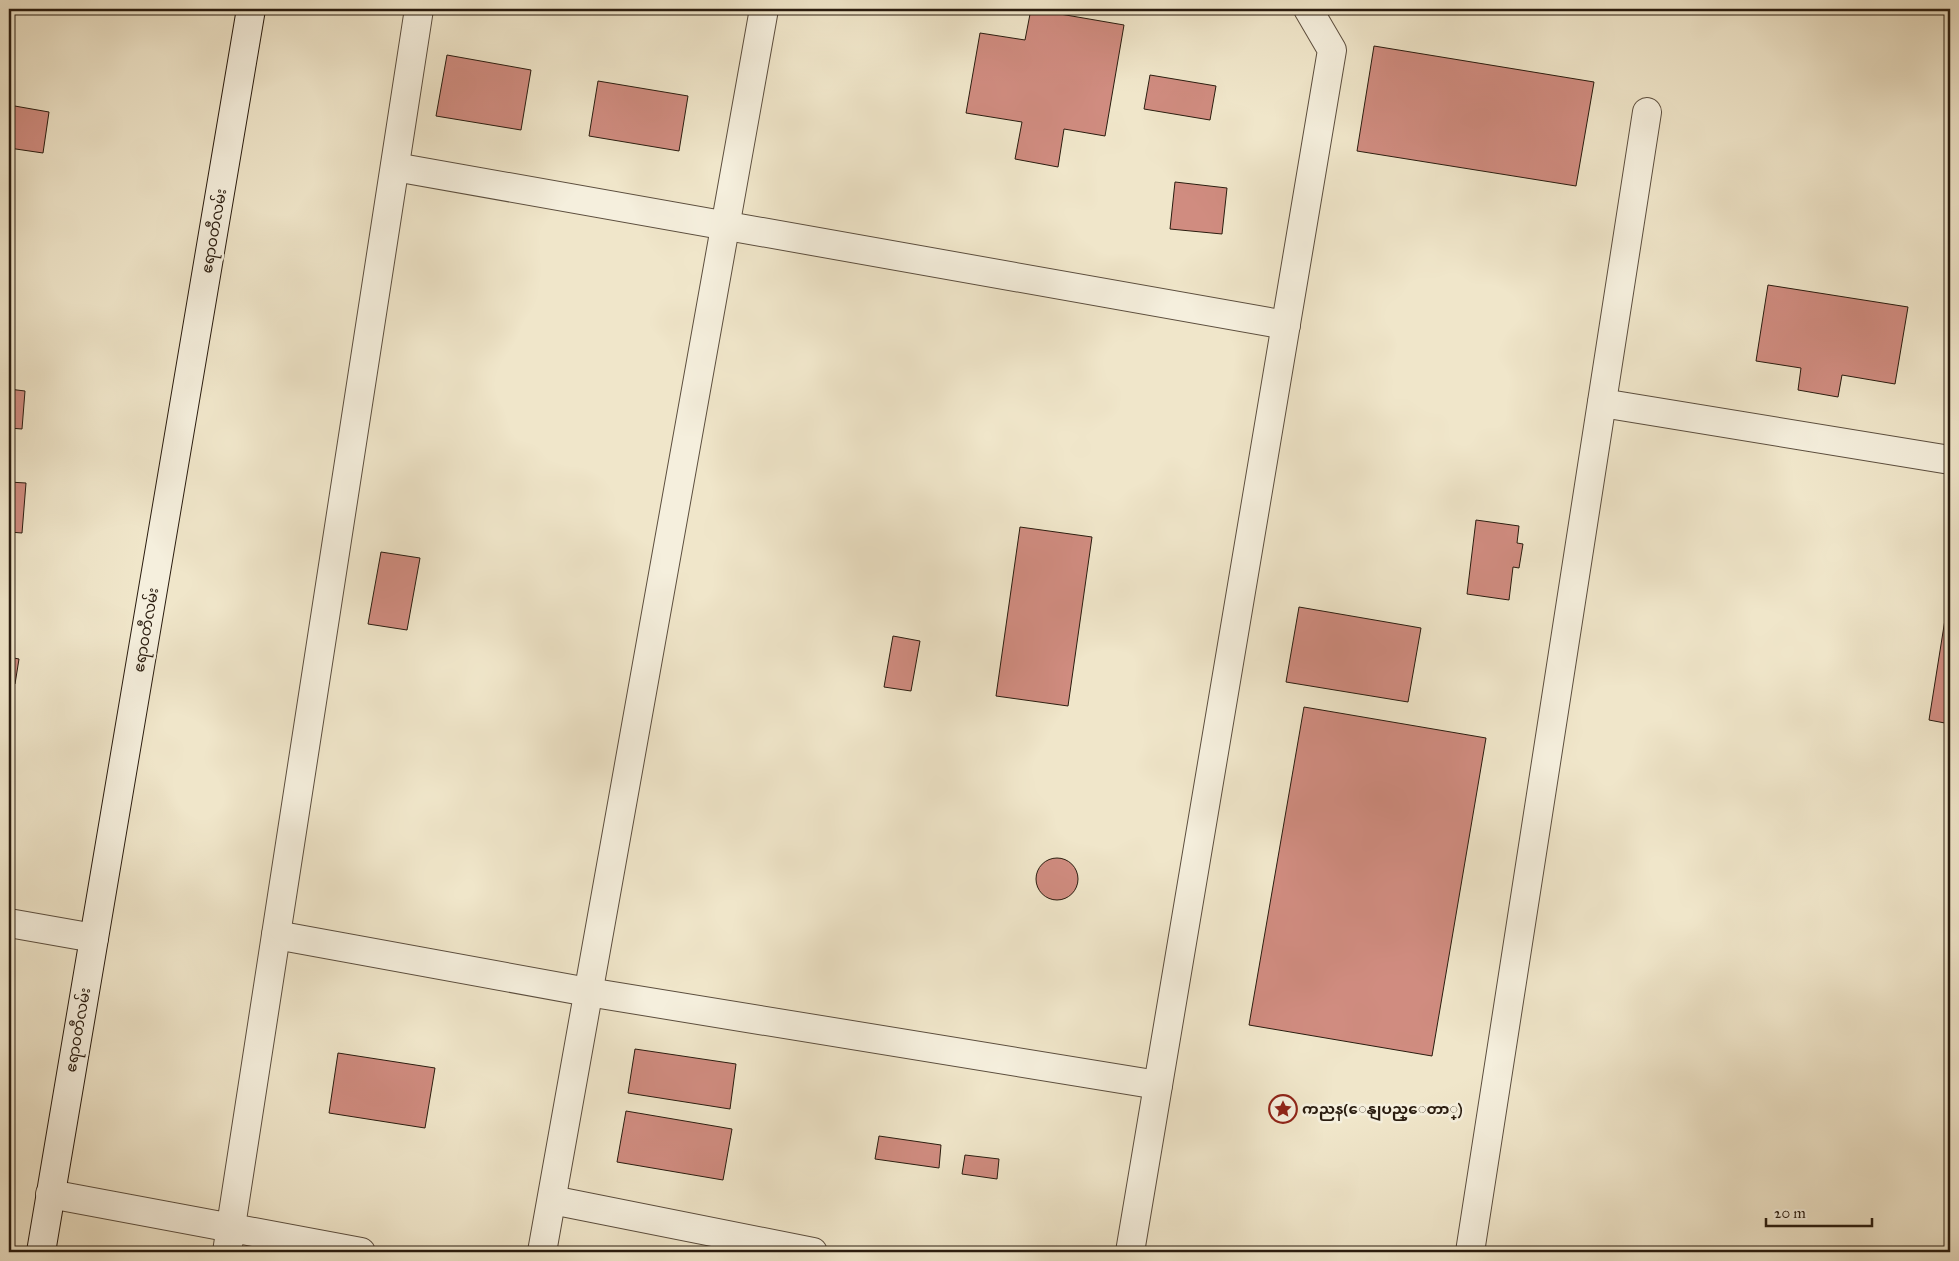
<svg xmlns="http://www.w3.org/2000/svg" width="1959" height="1261" font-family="'IM FELL Great Primer','Noto Sans Myanmar',serif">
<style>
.building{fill:#d08c80;stroke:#2a1c0f}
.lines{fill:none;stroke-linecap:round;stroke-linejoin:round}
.street-casing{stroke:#5c4e3e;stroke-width:30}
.secondary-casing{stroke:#2a1c0f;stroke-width:30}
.street{stroke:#f5efdd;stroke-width:28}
.secondary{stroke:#f5efdd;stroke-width:28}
.labels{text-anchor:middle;stroke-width:5;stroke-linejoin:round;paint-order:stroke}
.street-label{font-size:15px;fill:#2a1c0f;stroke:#f5efdd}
.poi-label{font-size:15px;font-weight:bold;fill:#2a1c0f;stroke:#f5efdd;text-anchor:start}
</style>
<rect width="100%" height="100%" fill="#f0e6ca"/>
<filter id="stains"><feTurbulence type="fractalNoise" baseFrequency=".004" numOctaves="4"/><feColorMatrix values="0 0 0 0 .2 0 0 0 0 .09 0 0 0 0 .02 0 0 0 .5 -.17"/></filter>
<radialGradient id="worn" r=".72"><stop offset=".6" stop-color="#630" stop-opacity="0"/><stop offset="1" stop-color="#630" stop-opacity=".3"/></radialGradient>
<g class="building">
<polygon points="1031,9 1124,25 1105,136 1064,129 1058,167 1015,159 1022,122 966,113 980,33 1025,40"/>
<polygon points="1374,46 1594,82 1576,186 1357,151"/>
<polygon points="447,55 531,70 521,130 436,116"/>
<polygon points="1150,75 1216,86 1210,120 1144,109"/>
<polygon points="598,81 688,96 679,151 589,136"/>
<polygon points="9,105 49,112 43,153 9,148"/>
<polygon points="1175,182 1227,188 1222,234 1170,229"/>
<polygon points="1768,285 1908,307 1895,384 1842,375 1838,397 1798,390 1801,368 1756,361"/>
<polygon points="9,389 25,391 22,429 9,428"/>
<polygon points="9,482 26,483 22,533 9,532"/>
<polygon points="1476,520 1519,526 1517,543 1523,544 1519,568 1513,567 1509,600 1467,594"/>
<polygon points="1020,527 1092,537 1068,706 996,696"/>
<polygon points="381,552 420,558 407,630 368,624"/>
<polygon points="1950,588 1950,724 1929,720"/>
<polygon points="1299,607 1421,628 1408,702 1286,682"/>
<polygon points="893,636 920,641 911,691 884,687"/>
<polygon points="9,657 19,659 15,684 9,683"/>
<polygon points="1304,707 1486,738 1432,1056 1249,1025"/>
<circle cx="1057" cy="879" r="21"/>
<polygon points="635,1049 736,1064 730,1109 628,1093"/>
<polygon points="338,1053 435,1068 425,1128 329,1113"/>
<polygon points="626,1111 732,1129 723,1180 617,1162"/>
<polygon points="879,1136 941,1145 939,1168 875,1159"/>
<polygon points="965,1155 999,1159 997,1179 962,1174"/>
</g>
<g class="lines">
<defs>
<g id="street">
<polyline points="395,167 1286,325"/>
<polyline points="1602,403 1950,460"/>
<polyline points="9,923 94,938"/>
<polyline points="276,935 588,992 1158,1085"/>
<polyline points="50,1194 361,1252"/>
<polyline points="552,1200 813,1252"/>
<polyline points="227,1252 419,9"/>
<polyline points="542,1252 764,9"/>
<polyline points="1130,1252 1332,50 1308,9"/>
<polyline points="1470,1252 1647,112"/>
</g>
<polyline id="secondary" points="41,1252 251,9"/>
</defs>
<use href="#street" class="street-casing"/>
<use href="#secondary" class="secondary-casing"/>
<use href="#street" class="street"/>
<use href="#secondary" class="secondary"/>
</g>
<defs>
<symbol id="sight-ring" viewBox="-11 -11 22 22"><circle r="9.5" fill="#f5efdd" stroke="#8f2418" stroke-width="1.5"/><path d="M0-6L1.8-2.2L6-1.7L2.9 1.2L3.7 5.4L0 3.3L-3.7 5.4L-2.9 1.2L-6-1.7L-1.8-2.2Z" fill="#8f2418"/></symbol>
</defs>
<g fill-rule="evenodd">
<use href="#sight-ring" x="1267" y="1093" width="32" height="32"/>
</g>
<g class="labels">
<g class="street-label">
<text transform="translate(214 231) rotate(-80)" y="5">ဧရာဝတီလမ်း</text>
<text transform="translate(146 630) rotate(-80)" y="5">ဧရာဝတီလမ်း</text>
<text transform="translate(78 1030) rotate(-80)" y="5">ဧရာဝတီလမ်း</text>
</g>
<g class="poi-label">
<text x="1302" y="1114">ကညန(ေနျပည္ေတာ္)</text>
</g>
</g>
<rect width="1959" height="1261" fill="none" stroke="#f0e6ca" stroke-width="30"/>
<rect x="10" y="10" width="1939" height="1241" fill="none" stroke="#2a1c0f" stroke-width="2.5"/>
<rect x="15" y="15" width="1929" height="1231" fill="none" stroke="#2a1c0f"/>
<path d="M1766 1218v8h106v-8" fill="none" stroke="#2a1c0f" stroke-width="2.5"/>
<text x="1774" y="1218" font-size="15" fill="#2a1c0f" stroke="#f5efdd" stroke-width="4" paint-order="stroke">20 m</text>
<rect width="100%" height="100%" filter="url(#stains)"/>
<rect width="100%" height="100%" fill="url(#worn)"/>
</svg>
